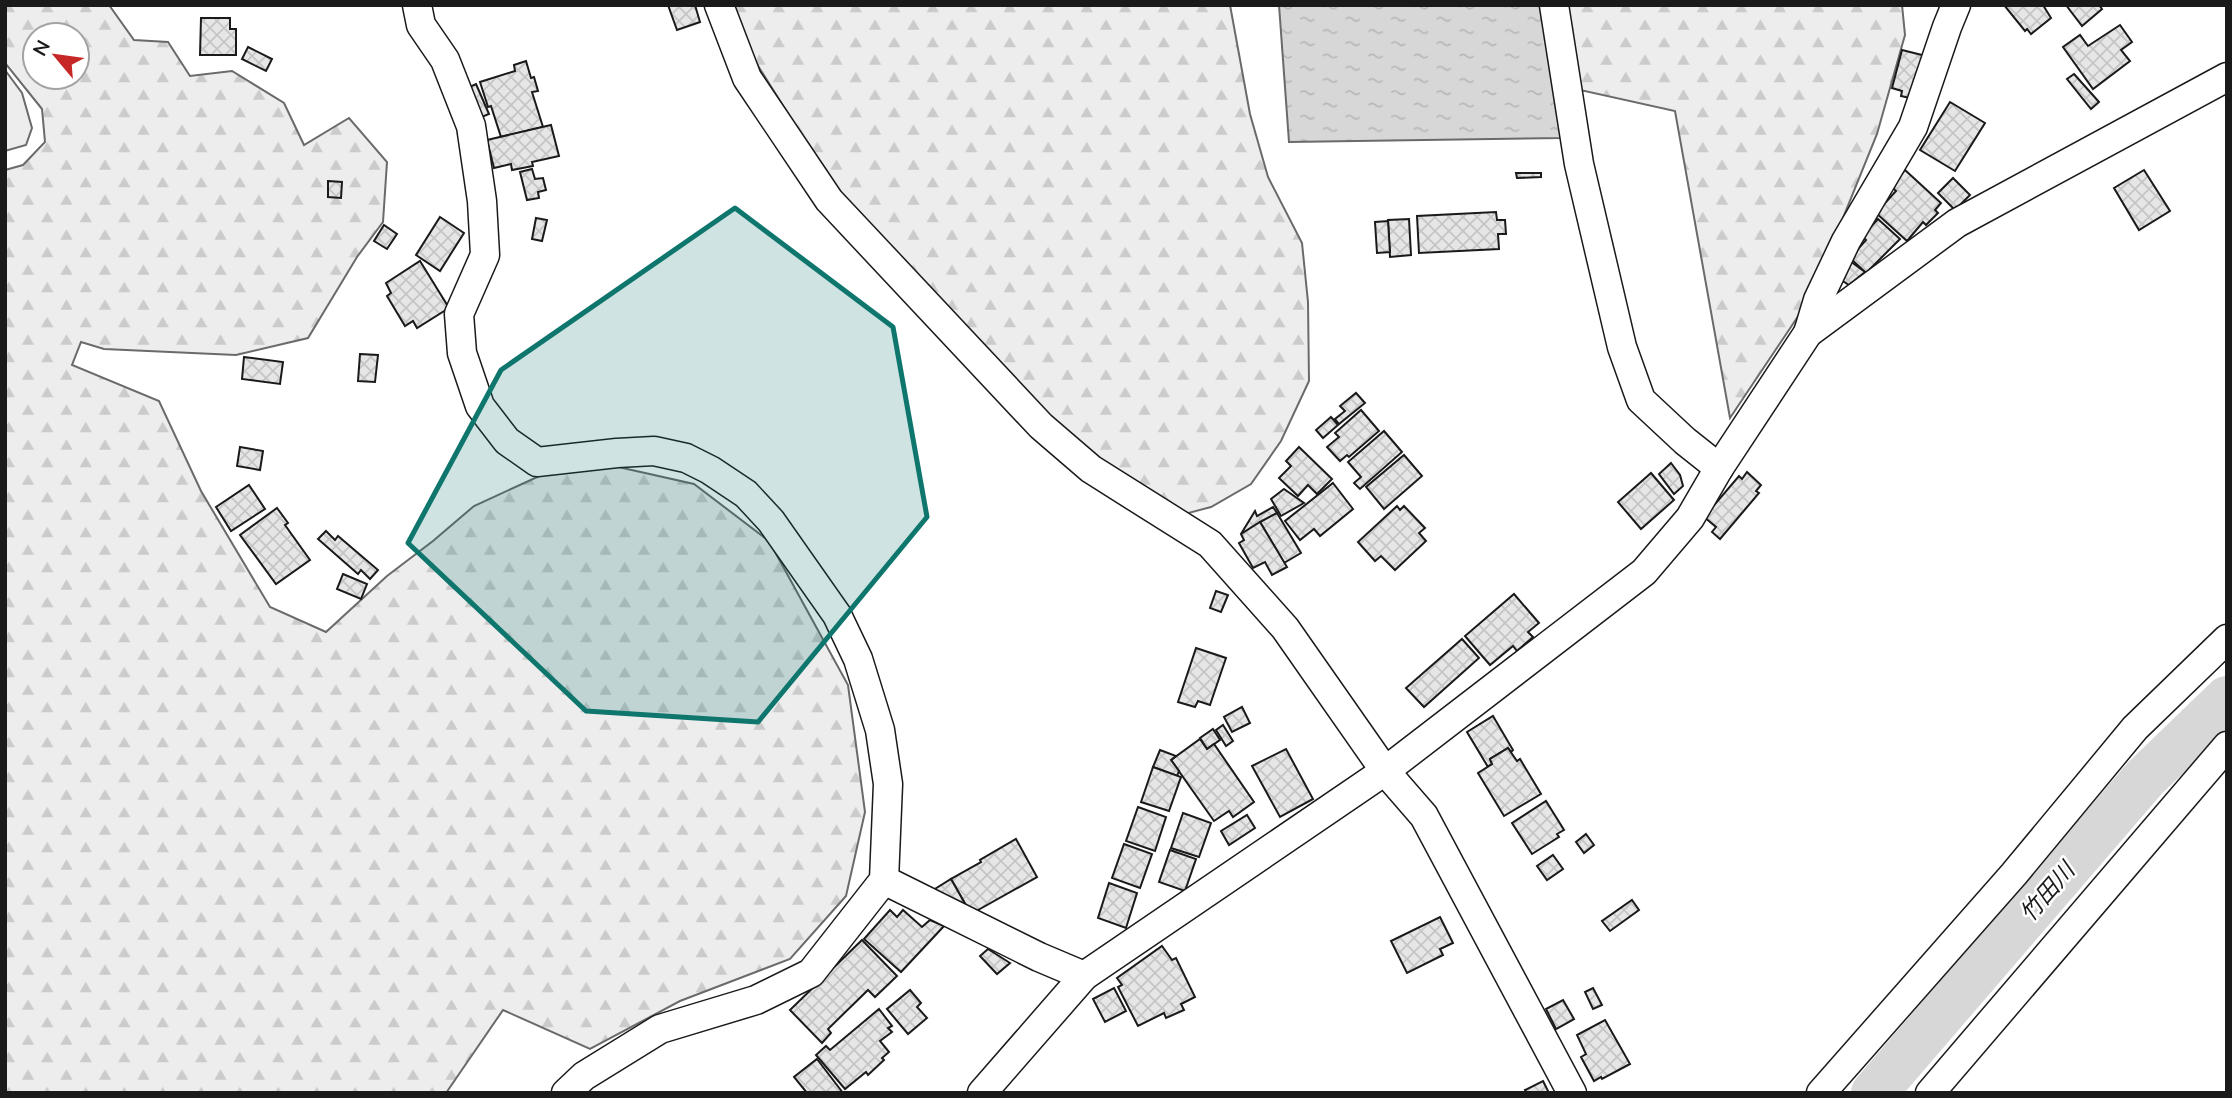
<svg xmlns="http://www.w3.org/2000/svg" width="2232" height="1098" font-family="Mulish,'Noto Sans JP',sans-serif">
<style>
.forest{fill:url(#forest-firs);stroke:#6a6a6a;stroke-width:2;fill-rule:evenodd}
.built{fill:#ededed;stroke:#6a6a6a;stroke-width:2}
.water{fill:url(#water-ripples);stroke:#6a6a6a;stroke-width:2}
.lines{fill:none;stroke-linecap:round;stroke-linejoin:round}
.river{stroke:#d7d7d7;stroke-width:46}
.building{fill:url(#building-cross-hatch);stroke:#1a1a1a;stroke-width:2}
.minor-casing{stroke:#1a1a1a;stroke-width:31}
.minor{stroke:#fff;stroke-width:28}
.marked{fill:#0f766e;fill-opacity:0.2;stroke:#0f766e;stroke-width:5;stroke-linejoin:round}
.labels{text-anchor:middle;stroke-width:5;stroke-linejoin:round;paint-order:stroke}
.water-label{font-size:23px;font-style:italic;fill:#1a1a1a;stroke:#fff}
</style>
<defs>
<pattern id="forest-firs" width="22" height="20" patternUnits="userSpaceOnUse" patternTransform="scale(1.75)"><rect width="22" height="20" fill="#ededed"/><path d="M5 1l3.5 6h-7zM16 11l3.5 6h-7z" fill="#cbcbcb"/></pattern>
<pattern id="water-ripples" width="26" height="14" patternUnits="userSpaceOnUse" patternTransform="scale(1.75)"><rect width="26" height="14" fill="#d7d7d7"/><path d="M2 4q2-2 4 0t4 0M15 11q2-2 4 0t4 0" fill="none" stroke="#b8b8b8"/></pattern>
<pattern id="building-cross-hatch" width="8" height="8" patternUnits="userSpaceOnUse" patternTransform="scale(1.75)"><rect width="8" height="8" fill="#e6e6e6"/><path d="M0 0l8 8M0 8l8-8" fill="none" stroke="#c5c5c5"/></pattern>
</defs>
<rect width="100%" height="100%" fill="#fff"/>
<g class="forest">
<path d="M5 5H109L134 40 168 42 190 76 232 71 284 103 304 145 349 118 387 162 383 222 357 257 308 338 236 355 104 349 81 342 72 365 159 401 201 491 270 607 326 632 387 576 433 541 474 506 546 473 605 464 694 484 769 541 848 685 865 812 846 896 790 959 680 1001 590 1049 503 1010 446 1093H5V170L23 165 45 142 42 109 5 63ZM35 35H77V77H35Z"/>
<polygon points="732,5 1230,5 1250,114 1268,177 1302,243 1308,302 1309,381 1281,441 1251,484 1211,507 1181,515 1043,421 844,203 755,61"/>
<polygon points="1563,5 1902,5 1905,35 1877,134 1811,297 1730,418 1675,111 1580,90"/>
</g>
<polygon class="built" points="5,70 22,93 32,128 26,145 5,151"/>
<polygon class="water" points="1279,5 1540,5 1561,138 1289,142"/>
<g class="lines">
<polyline class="river" points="1874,1093 2145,778 2227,699"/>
</g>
<g class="building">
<polygon points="668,5 695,5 700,22 677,30"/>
<polygon points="2004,5 2043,5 2051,18 2031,34 2027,29 2025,31"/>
<polygon points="2066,5 2099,5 2102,9 2082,26"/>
<polygon points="201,18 230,18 230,29 236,29 236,55 200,55"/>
<polygon points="2120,25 2132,42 2121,50 2130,61 2093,89 2063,47 2080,35 2088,46"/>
<polygon points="248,47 272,59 266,71 242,59"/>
<polygon points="1902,50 1926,56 1914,99 1901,96 1902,91 1892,88"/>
<polygon points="526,61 531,78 534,77 538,91 532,92 543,127 501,137 491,106 488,107 480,82 515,71 514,65"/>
<polygon points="2074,74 2099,102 2091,109 2067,79"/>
<polygon points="476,84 489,114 477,119 465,89"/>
<polygon points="1950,102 1985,123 1955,171 1920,150"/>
<polygon points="551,125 559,156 532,162 533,166 512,170 511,164 494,168 487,140"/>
<polygon points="532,169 535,179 543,178 546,190 538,192 539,198 527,200 520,172"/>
<polygon points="1905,170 1941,203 1935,210 1938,213 1926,225 1923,222 1907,241 1876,213 1896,191 1891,186"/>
<polygon points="2144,170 2170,211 2139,230 2114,188"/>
<polygon points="1516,173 1541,173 1541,177 1517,178"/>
<polygon points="1953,178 1970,195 1955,210 1938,193"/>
<polygon points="328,181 342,182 341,198 328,197"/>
<polygon points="1496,212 1497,220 1505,220 1506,234 1498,234 1499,249 1419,253 1417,216"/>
<polygon points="440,217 464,233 440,271 416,255"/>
<polygon points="536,218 547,220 542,241 532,239"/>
<polygon points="1409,219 1411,255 1390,257 1388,220"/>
<polygon points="1878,219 1900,239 1866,273 1850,258 1866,240 1862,236"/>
<polygon points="1388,221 1390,252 1377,253 1375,222"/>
<polygon points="384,225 397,234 387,249 374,241"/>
<polygon points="420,261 449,308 417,328 413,321 405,326 387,296 391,293 386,283"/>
<polygon points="1850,261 1865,272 1849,285 1838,278"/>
<polygon points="360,354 378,355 375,382 358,381"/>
<polygon points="244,357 283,362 280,384 242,379"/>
<polygon points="1356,393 1365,403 1339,424 1335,419 1345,411 1340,406"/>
<polygon points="1361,410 1379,431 1349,457 1347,455 1340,461 1327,447 1339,437 1335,433"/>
<polygon points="1331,417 1338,425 1323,438 1316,430"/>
<polygon points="1384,431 1402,452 1360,489 1354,483 1361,477 1348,462"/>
<polygon points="240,447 263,451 260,470 237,466"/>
<polygon points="1299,447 1332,479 1317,494 1308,485 1298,496 1279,478 1291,466 1286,461"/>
<polygon points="1404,455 1422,476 1384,509 1366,487"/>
<polygon points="1671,463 1680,475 1683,486 1674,494 1659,474"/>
<polygon points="1747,472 1761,485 1756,491 1759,493 1720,539 1712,532 1716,527 1704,517 1739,476 1742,479"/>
<polygon points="1651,473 1674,500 1641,529 1618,502"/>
<polygon points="1333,483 1353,509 1320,536 1314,529 1300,540 1285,521"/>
<polygon points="249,485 265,509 231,531 216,507"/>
<polygon points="1284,489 1304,503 1281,516 1271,499"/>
<polygon points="1397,506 1400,510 1404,506 1425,528 1419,533 1426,541 1395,570 1381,556 1375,561 1358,542"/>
<polygon points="1273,507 1277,513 1241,534 1255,511 1257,516"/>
<polygon points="277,508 288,523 285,525 310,560 276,584 240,535"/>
<polygon points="1277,513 1301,553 1284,563 1260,522"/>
<polygon points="1260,522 1287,567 1272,575 1265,562 1253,568 1239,543 1244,540 1241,534"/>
<polygon points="326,531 335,540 338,536 378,570 370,579 361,570 358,574 318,539"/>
<polygon points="343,574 367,584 361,599 337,589"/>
<polygon points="1216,591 1228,595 1221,612 1210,608"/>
<polygon points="1514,594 1539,623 1528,632 1533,637 1517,651 1513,646 1490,665 1465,636"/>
<polygon points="1462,639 1479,658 1424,707 1406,688"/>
<polygon points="1196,648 1226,658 1210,705 1198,701 1195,707 1178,702"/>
<polygon points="1242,707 1250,723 1232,732 1224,717"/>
<polygon points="1493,716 1513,750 1511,752 1508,748 1490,759 1492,764 1488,767 1467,732"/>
<polygon points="1223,725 1233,741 1226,746 1216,730"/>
<polygon points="1213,729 1220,740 1207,749 1200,738"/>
<polygon points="1200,739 1207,749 1214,744 1254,802 1233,817 1229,811 1214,821 1171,760"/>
<polygon points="1508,748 1517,761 1520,759 1541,794 1504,816 1478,773 1492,764 1490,759"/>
<polygon points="1286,749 1313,799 1280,817 1252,766"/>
<polygon points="1160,750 1176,756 1171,760 1179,771 1177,776 1153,767"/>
<polygon points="1153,767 1181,777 1169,811 1141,802"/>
<polygon points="1546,801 1564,830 1557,834 1559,837 1532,854 1512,823"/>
<polygon points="1138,807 1166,817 1155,851 1126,841"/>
<polygon points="1183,813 1211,823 1199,857 1171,848"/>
<polygon points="1247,815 1255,828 1229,845 1221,831"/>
<polygon points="1586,834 1594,845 1584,853 1576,842"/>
<polygon points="1016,839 1037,877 971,914 951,879 981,862 980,860"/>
<polygon points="1124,844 1152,854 1140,888 1112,878"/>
<polygon points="1170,850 1196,859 1185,891 1159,882"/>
<polygon points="1553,855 1563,869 1547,880 1537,866"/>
<polygon points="951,879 968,909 930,892"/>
<polygon points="1109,883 1137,893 1126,928 1098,918"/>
<polygon points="1632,900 1639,910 1610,931 1602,921"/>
<polygon points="890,910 897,917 903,910 922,927 930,920 944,926 901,972 864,939"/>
<polygon points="1440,917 1453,943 1440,949 1443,955 1407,973 1391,941"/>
<polygon points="862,940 897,976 875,997 868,990 828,1029 831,1033 822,1043 790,1010"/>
<polygon points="1162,946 1172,960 1176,958 1195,997 1181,1004 1184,1010 1166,1018 1164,1013 1138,1026 1118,987 1122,985 1117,978"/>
<polygon points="988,949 1010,963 997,974 980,956"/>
<polygon points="1114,988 1126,1011 1105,1022 1093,999"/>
<polygon points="1593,988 1602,1005 1593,1009 1585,992"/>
<polygon points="910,990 921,1003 917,1007 927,1018 908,1034 887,1009"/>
<polygon points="1563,1000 1574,1019 1556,1029 1546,1009"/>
<polygon points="879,1009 892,1026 888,1028 892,1032 880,1041 889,1052 882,1058 884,1060 868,1075 866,1072 845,1089 816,1055 826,1046 830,1050"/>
<polygon points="1605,1020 1630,1064 1602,1079 1601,1077 1594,1081 1581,1057 1586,1054 1577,1035"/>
<polygon points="817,1059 843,1093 807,1093 794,1077"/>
<polygon points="1543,1081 1549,1093 1527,1093 1525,1090"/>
</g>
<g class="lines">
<defs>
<g id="minor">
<polyline points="417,5 421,25 445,60 471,126 482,201 485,255 459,314 462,353 480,406 507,441 537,462 617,453 654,451 686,458 710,470 746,494 771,521 837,615 858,659 880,730 888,784 884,880 811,973 756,1000 660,1029 584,1076 566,1093"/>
<polyline points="719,5 747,78 829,200 1041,426 1091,469 1210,544 1285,628 1385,771 1424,816 1572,1093"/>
<polyline points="1554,5 1579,164 1622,347 1641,400 1685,441 1719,468"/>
<polyline points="1808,333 1818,300 1846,241 1913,127 1947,27 1956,5"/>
<polyline points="884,880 1039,957 1084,976"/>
<polyline points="982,1093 1084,976 1385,771 1644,572 1690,518 1719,468 1808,333 1957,223 2227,77"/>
<polyline points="1821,1093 2014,874 2135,728 2227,639"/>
<polyline points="1930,1093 2227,746"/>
</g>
</defs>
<use href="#minor" class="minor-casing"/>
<use href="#minor" class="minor"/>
</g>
<path class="marked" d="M735 208 893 327 927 517 758 722 586 711 408 543 501 370Z"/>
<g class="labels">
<g class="water-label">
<text transform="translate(2047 892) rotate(-49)" y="8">竹田川</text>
</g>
</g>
<rect width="2232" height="1098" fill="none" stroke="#1a1a1a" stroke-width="14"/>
<g transform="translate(56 56) rotate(299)"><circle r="33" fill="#ffffff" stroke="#a3a3a3" stroke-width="2"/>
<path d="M0-5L12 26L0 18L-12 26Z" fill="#c62828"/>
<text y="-10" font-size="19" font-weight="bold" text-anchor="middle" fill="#1a1a1a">N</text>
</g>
</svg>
